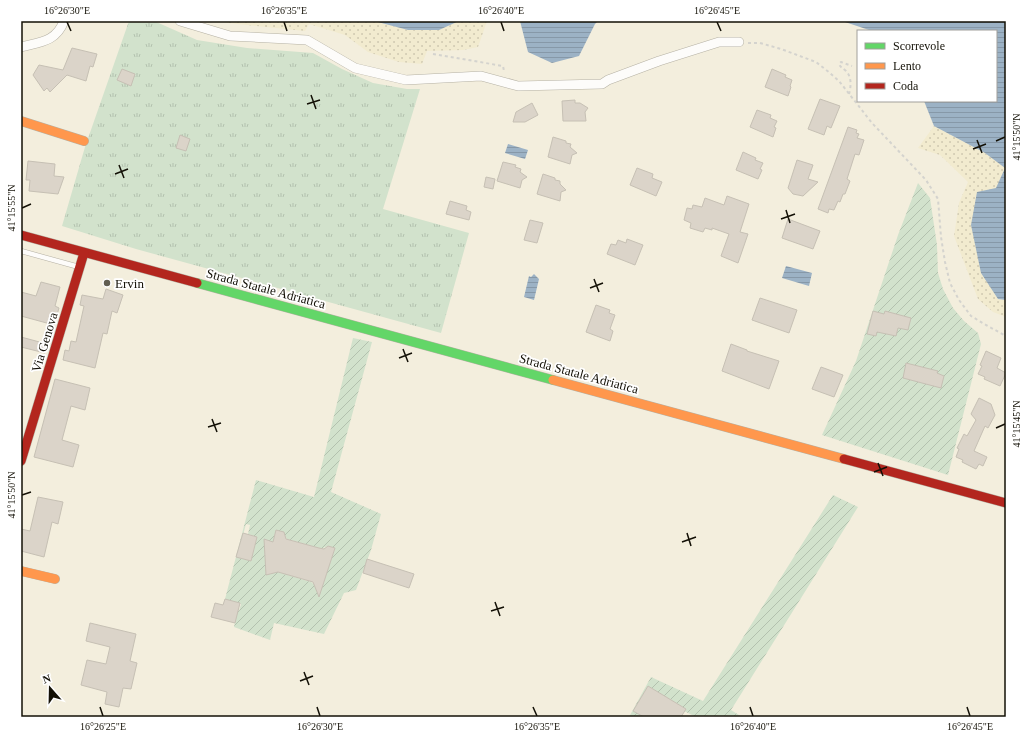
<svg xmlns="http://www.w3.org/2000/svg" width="1027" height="738" font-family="Georgia,serif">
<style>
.grass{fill:url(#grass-tufts)}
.sand{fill:url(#sand-dots)}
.garden{fill:url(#garden-furrows);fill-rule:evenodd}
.water{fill:url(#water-rules)}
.building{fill:#dbd4c9;stroke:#c6c0b4}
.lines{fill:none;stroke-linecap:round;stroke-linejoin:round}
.lane-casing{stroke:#b5b1a4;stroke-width:5.5}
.street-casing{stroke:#b5b1a4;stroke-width:10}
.fast-casing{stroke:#b5b1a4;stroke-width:10}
.slow-casing{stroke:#b5b1a4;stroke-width:10}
.jam-casing{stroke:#b5b1a4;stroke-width:10}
.path{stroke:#d4d3ce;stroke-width:2;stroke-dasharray:3 3;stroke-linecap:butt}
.lane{stroke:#fdfcfa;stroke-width:4.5}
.street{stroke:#fdfcfa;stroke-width:9}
.fast{stroke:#63d668;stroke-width:9}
.slow{stroke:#ff974d;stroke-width:9}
.jam{stroke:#b3261e;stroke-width:9}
.ticks{fill:none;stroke:#131006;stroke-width:1.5}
.poi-dot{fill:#615e51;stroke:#fff;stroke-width:1.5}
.labels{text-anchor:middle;stroke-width:3.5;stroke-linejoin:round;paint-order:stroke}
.poi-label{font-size:13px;fill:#131006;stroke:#fff;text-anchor:start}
.street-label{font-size:13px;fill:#131006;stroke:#fff}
.neatline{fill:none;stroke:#131006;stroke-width:1.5}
.ticks-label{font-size:10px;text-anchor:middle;fill:#131006}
</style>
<defs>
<pattern id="grass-tufts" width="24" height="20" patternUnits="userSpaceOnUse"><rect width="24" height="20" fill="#d2e2cc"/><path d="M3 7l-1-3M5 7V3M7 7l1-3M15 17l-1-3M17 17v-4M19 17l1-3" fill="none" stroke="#b3c1ae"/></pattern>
<pattern id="sand-dots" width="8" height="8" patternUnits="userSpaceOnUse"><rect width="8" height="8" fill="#f2ebcf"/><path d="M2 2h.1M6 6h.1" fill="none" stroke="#cfc8b0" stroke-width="1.8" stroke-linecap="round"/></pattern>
<pattern id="garden-furrows" width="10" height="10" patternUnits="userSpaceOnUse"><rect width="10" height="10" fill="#d2e2cc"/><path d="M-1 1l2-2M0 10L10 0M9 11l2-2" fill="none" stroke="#b3c1ae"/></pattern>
<pattern id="water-rules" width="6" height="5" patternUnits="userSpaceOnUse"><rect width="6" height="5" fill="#9cb2c5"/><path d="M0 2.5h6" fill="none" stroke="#8698a8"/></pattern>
</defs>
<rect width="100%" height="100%" fill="#f3eedd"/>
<polygon class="grass" points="129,21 154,21 197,40 247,48 313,53 342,69 373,83 407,89 420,89 383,209 469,233 441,333 136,249 62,226 85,147"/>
<g class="sand">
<polygon points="221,21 374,21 408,30 439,30 459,21 487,21 478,47 463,50 427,51 422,64 399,62 368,52 345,35 309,24 305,31 228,23"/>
<polygon points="934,126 985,153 1006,168 996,188 998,299 1006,300 1006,317 993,312 978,299 954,236 959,203 968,182 940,155 918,148"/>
</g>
<g class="garden">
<polygon points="918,183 930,198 937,245 938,273 943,289 953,308 964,321 978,333 981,344 948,475 822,435 856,361 898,235"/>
<path d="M353 338 372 342 331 492 381 514 371 550 356 590 344 593 324 634 274 623 270 640 234 627 235 622 234 609 239 611 241 604 225 599 256 480 314 497ZM246 524 250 525 248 534 257 537 251 561 237 557ZM276 530 283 532 287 539 319 548H323L328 546 335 548 322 588 320 589 311 582 278 572 268 574 266 570Z"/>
<polygon points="833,495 858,507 731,710 742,717 696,717 684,711 686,709 648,686 633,711 644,717 629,717 651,677 703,701"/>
</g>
<g class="water">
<polygon points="374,21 459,21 439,30 408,30"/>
<polygon points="520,21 598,21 595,24 579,56 552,63 528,52"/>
<polygon points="842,21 1006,21 1006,300 998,299 981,273 971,225 977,192 996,188 1005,168 985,153 934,126 924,101 996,101 996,31 872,31"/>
<polygon points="508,144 528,150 525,159 505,153"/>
<polygon points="786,266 812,273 809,286 782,278"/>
<polygon points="534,274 539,279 534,300 524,297 529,276 531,277"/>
</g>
<g class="building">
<polygon points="72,48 97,54 93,67 90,66 86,81 67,75 50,92 47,88 44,91 33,75 39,65 63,70"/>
<polygon points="122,69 135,74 131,86 117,80"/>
<polygon points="772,69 786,75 785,77 792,80 790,86 791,87 788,96 765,87"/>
<polygon points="820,99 840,106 831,128 827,126 824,135 808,129"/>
<polygon points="575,100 575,103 580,103 588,108 585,112 586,121 563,121 562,101"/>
<polygon points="532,103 538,115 525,122 513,122 516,112"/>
<polygon points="757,110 771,115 770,118 777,121 774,127 776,128 773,137 750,127"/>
<polygon points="848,127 857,130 856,133 859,134 857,138 864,140 859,155 855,154 847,179 850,181 845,194 843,194 840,202 838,201 834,210 829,209 828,213 818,209"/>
<polygon points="180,135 190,139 186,151 176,148"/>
<polygon points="553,137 566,141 566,143 571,144 570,147 577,153 572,155 570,164 548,157"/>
<polygon points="743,152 756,158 755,160 763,163 760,169 762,170 758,179 736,170"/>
<polygon points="797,160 813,165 808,179 818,182 803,196 793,194 788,188"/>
<polygon points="28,161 55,164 54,176 64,177 58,194 29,191 30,180 26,180"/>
<polygon points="503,162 516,165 515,167 521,169 520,172 527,177 522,180 520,188 497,181"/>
<polygon points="637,168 653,174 652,178 662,182 656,196 630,185"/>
<polygon points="543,174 555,178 555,180 560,181 560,184 566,190 561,192 560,201 537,194"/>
<polygon points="486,177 495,179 493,189 484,187"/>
<polygon points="727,196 749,204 740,232 748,234 738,263 721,256 729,234 712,228 712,230 705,228 703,232 690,228 691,223 684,220 687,208 692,209 693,205 702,207 705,198 724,205"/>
<polygon points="450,201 467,206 466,210 471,212 469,220 446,214"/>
<polygon points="788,219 820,231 813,249 782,238"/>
<polygon points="530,220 543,223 537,243 524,240"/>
<polygon points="627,239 643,245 635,265 607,254 611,244 616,245 618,240 626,243"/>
<polygon points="41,282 60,287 55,306 59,308 54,325 21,316 21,292 36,296"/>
<polygon points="106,289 123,295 117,313 112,311 107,334 103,333 95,368 63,360 65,350 69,351 71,341 76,342 84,306 80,305 82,295 103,299"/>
<polygon points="760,298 797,310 789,333 752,320"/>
<polygon points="596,305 610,310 609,313 615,315 610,329 613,331 610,341 586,332"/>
<polygon points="873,311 884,314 885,311 911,318 908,330 898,328 896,336 877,332 876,336 867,334"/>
<polygon points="21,337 47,344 45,353 21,347"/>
<polygon points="731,344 747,350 747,351 779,361 769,389 722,371"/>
<polygon points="986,351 1001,358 997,368 1006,373 1000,386 984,379 985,377 978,374 982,366 980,365"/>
<polygon points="906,363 938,371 937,373 944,376 941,388 903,378"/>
<polygon points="821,367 843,375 834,397 812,389"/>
<polygon points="55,379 90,388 85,410 71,406 62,440 79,445 73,467 34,457"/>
<polygon points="979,398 991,404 995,415 988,428 985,426 974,451 987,457 983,466 979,464 976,469 962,462 963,460 956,457 959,449 957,448 964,434 967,436 976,420 971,414"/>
<polygon points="38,497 63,502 58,524 52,522 44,557 21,551 21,529 30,531"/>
<polygon points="276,530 284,532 286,539 319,548 324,549 328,546 335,548 319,597 313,582 278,572 266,575 264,539 273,542"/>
<polygon points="243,533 257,537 251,561 236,557"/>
<polygon points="367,559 414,574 409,588 363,573"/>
<polygon points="225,599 240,603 235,623 211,617 215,603 223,605"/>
<polygon points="90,623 136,634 130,661 137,663 131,689 123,688 119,707 105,704 107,692 81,685 87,660 106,664 110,647 86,641"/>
<polygon points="648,686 686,709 681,717 644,717 633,711"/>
</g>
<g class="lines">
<defs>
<polyline id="lane" points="21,251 79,267"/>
<g id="street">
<polyline points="180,21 230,36 307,40 355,68 406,80 481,76 518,86 602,84 608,80 659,61 719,42 739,42"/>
<path d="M21 47C40 42 56 42 64 21"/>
</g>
<polyline id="fast" points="197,283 553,380"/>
<g id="slow">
<polyline points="21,121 84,141"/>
<polyline points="553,380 844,459"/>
<polyline points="21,571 55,579"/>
</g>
<g id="jam">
<polyline points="21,235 197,283"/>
<polyline points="844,459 1006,503"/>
<polyline points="21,461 84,253"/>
</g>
</defs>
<use href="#lane" class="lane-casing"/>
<use href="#street" class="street-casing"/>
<use href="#fast" class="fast-casing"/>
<use href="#slow" class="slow-casing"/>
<use href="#jam" class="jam-casing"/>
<g class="path">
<polyline points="748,43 760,43 781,49 816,62 830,73 839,81 872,123 926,180 938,199 941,237 945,262 950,283 959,300 971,316 986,325 1006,336"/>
<polyline points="433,54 503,66 504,71"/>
<path d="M849 94C851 87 852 77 846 71 843 68 841 68 839 64L841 62 852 66"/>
</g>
<use href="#lane" class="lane"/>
<use href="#street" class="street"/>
<use href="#fast" class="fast"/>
<use href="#slow" class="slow"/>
<use href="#jam" class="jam"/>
</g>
<path class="ticks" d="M67 22 71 31M284 22 287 31M501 22 504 31M717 22 721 31M311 95 316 109M307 104 320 100M977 140 982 153M996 141 1005 137M973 149 986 144M119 165 124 178M115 174 128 169M22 208 31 204M786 210 790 223M781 219 795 214M594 279 599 292M590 288 603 283M403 349 408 362M399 358 412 353M212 419 217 432M208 427 221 423M996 428 1005 424M878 463 883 476M874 472 887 467M22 495 31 492M687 533 691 546M682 542 696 537M495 602 500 616M491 611 504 607M304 672 309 685M300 681 313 676M100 707 103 716M317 707 320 716M533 707 537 716M750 707 753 716M967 707 970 716"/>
<circle class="poi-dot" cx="107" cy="283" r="4"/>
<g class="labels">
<g class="poi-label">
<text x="115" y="288">Ervin</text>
</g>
<g class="street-label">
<text transform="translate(266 288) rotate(15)" y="5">Strada Statale Adriatica</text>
<text transform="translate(44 342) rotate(-73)" y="5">Via Genova</text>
<text transform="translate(579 373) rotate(15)" y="5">Strada Statale Adriatica</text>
</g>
</g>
<rect width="1027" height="738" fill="none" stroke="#ffffff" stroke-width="44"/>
<rect x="857" y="30" width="140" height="72" fill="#ffffff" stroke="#a19f9b"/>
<rect x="865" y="43" width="20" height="6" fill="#63d668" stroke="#a19f9b"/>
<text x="893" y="50" font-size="12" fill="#131006">Scorrevole</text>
<rect x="865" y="63" width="20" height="6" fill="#ff974d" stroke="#a19f9b"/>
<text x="893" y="70" font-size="12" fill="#131006">Lento</text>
<rect x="865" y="83" width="20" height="6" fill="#b3261e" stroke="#a19f9b"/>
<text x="893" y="90" font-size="12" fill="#131006">Coda</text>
<g transform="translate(50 688) rotate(340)" stroke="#ffffff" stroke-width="3" paint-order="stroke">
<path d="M0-3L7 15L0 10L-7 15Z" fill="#131006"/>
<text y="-6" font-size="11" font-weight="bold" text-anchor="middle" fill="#131006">N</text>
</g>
<rect x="22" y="22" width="983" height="694" class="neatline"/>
<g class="ticks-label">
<text x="67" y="14">16°26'30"E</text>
<text x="284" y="14">16°26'35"E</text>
<text x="501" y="14">16°26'40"E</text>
<text x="717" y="14">16°26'45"E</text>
<text transform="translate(1016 137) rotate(-90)" y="4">41°15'50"N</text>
<text transform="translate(11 208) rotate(-90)" y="4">41°15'55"N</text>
<text transform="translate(1016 424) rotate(-90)" y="4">41°15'45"N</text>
<text transform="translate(11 495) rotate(-90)" y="4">41°15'50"N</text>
<text x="103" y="730">16°26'25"E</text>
<text x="320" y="730">16°26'30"E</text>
<text x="537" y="730">16°26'35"E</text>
<text x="753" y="730">16°26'40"E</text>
<text x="970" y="730">16°26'45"E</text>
</g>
</svg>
